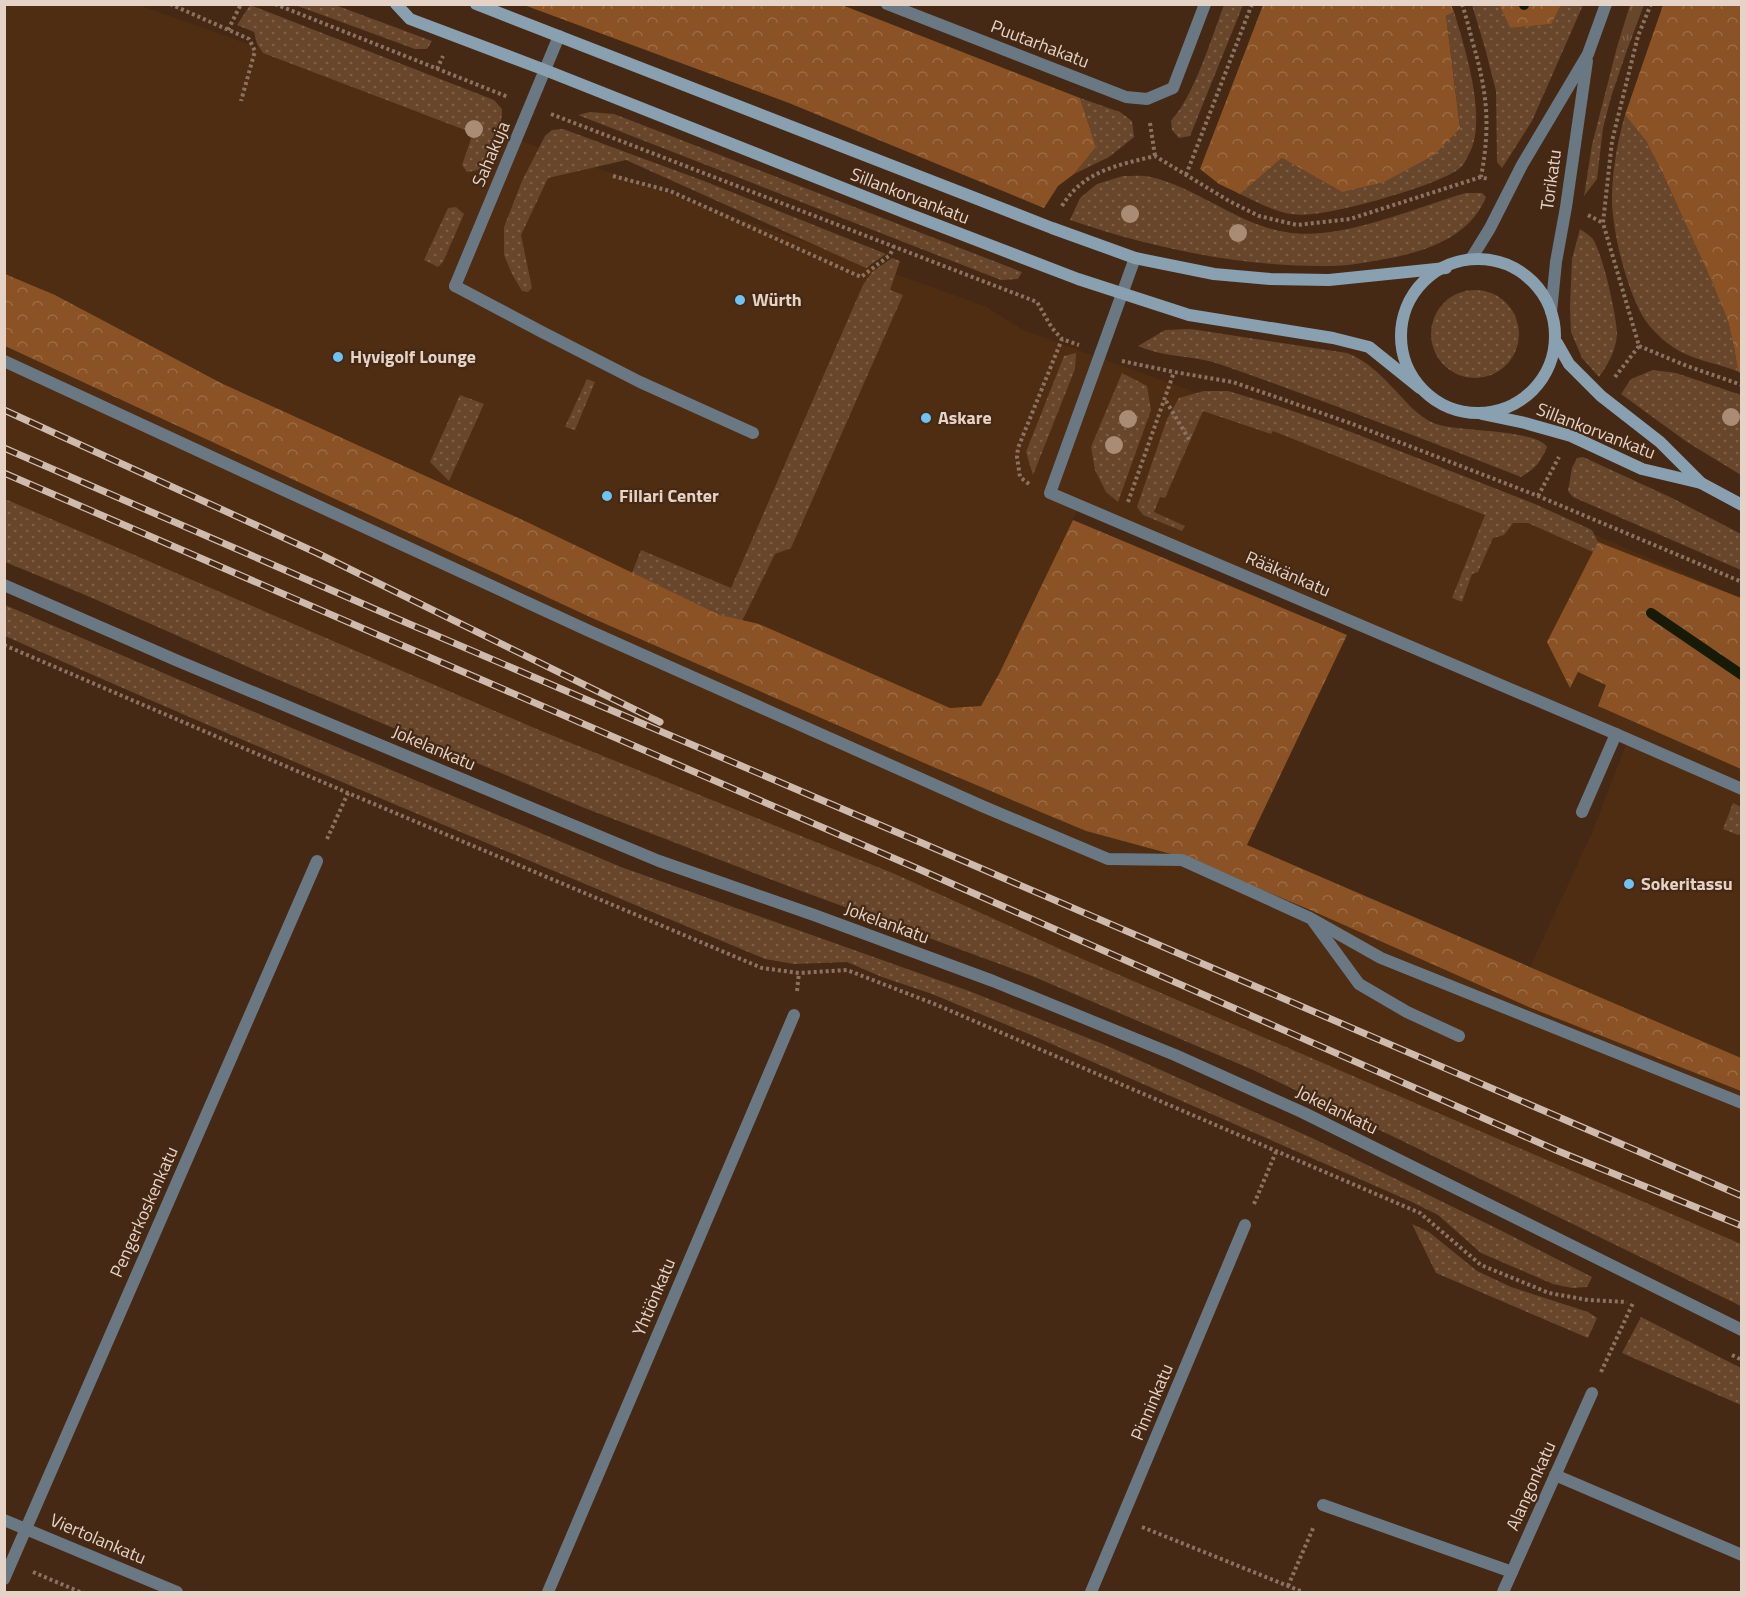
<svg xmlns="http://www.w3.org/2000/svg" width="1746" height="1597" font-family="'Titillium Web',sans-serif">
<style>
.built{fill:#4e2d12}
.grass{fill:url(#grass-dots)}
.forest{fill:url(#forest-crowns)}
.park{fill:url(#park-tufts)}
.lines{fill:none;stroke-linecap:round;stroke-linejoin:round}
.stream{stroke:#171b05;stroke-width:10}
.path{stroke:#8b7261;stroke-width:4;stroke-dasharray:3 3;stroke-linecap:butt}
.service{stroke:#697882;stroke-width:12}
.minor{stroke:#697882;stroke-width:12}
.tertiary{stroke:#697882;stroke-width:12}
.secondary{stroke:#88a0b0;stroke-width:12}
.rail-casing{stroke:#cfbbae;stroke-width:7}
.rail{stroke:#452914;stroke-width:4.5;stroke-dasharray:14;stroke-linecap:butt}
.tree{fill:#aa8b74}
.poi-dot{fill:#6fc2f4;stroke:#452914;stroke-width:2}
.labels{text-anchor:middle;stroke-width:4.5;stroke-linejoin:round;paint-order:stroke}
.street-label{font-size:18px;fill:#e6d3c7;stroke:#452914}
.poi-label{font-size:18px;font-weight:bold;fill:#e6d3c7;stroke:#452914;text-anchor:start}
</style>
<defs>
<pattern id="grass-dots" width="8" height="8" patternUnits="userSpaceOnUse" patternTransform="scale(1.5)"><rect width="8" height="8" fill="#68462c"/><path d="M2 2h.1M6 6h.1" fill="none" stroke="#7e6049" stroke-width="1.8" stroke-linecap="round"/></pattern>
<pattern id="forest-crowns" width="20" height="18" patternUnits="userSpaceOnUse" patternTransform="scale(1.5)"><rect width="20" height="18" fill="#8b5325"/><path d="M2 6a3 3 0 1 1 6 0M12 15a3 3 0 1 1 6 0" fill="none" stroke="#9b6b43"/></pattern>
<pattern id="park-tufts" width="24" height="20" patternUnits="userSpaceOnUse" patternTransform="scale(1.5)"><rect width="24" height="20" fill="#68462c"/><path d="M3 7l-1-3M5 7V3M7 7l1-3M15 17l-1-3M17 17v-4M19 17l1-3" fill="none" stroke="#7e6049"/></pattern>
</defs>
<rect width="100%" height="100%" fill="#452914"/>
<g class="built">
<polygon points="4,5 139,5 985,306 1023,330 1211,398 1386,454 1598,536 1741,598 1741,1060 1530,967 1593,830 1628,739 1080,505 999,674 981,706 950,708 759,624 720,615 527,522 221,383 55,295 5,274"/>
<polygon points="5,346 592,618 931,766 1086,831 1182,857 1308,909 1531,1008 1741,1091 1741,1244 1078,957 895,874 539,730 5,499"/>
</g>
<g class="grass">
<path d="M250 5 494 100 502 109C502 126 495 156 481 168 477 171 472 171 467 172L462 165 473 133 263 53 257 44 254 32 237 25Z"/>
<polygon points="295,5 335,5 432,41 427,49 415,49"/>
<path d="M1224 5H1243L1190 136 1179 138 1172 130 1171 121C1195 94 1211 39 1224 5Z"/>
<polygon points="1472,5 1499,5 1510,28 1550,24 1561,5 1583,5 1532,121 1502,168 1497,162 1496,91 1485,48"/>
<path d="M1454 12C1465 48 1486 114 1471 150 1468 155 1465 163 1462 166 1448 182 1360 206 1337 210 1322 213 1306 216 1291 214 1276 212 1254 201 1240 194L1282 158 1342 192 1460 127 1446 16Z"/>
<polygon points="1617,47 1627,50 1611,97 1603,128 1597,179 1584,196 1592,145"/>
<polygon points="1080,98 1120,112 1132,121 1134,137 1109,157 1074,174 1096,147"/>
<polygon points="590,112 614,114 1022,272 1018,279 1001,280 578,115"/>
<path d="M1625 115 1646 141 1663 174 1712 282 1728 321 1734 347 1738 371 1741 373C1717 362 1691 361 1670 345 1660 338 1648 326 1642 315 1626 286 1613 234 1612 201 1612 172 1617 143 1625 115Z"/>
<polygon points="563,129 704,181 886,254 866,268 626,160 548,178 521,235 532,288 528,292 522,291 512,274 504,255 504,227 522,181 545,136 552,130"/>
<path d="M1123 176C1132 176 1142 175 1151 177 1198 188 1237 224 1285 232 1340 242 1413 208 1466 193H1482L1486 197C1471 234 1433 249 1396 257 1374 261 1351 266 1328 266 1241 267 1152 248 1070 220L1080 198 1097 184Z"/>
<polygon points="456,207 464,214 443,262 438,267 424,260 448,208"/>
<path d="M1580 229C1584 232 1589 235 1592 238 1602 250 1617 317 1617 334 1616 350 1608 365 1599 377L1582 358 1571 332 1570 306 1572 259Z"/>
<polygon points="892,258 900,261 890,290 903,295 791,548 775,554 742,621 720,615 632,573 641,550 731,588 863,285 872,272"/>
<circle cx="1475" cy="334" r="44"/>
<path d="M1191 329 1347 353C1365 360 1378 372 1391 386 1405 400 1417 417 1436 424 1459 432 1536 429 1547 447 1540 463 1536 468 1521 477 1421 438 1322 400 1222 365 1195 355 1165 358 1138 346L1165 330Z"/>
<polygon points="1076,353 1075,369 1033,475 1026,452 1064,356"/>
<polygon points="1653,370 1676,373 1741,395 1741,475 1687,442 1621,394 1631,379"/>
<polygon points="1122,373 1147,386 1151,410 1118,502 1106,492 1095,470 1091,447"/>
<polygon points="587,379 595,382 575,430 565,427"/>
<polygon points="1204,391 1228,391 1278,406 1333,425 1535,504 1592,530 1598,542 1593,552 1528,523 1513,523 1504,535 1493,538 1478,572 1472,574 1462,602 1452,598 1485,515 1273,431 1271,434 1203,411 1165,498 1160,497 1154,512 1185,526 1182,531 1143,515 1137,507 1167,419 1179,398"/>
<polygon points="460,395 484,404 449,481 430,462"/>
<polygon points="1583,457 1672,498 1741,534 1741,570 1573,497 1568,491 1572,468 1577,458"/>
<polygon points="5,499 539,730 895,874 1078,957 1741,1244 1741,1306 1390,1135 1251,1069 1032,976 804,892 582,807 255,670 83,594 5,562"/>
<path d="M5 605 280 723 621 867 969 991 1103 1044 1312 1138 1496 1228 1592 1277 1587 1287 1572 1288 1553 1284 1481 1253 1438 1215 1412 1202 1029 1034 932 994 882 977 847 962 794 964 765 959C511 853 256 748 5 636Z"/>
<polygon points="1733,803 1741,807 1741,834 1738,835 1723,829"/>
<polygon points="1412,1224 1429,1232 1477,1271 1511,1287 1588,1312 1597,1318 1588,1338 1436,1273"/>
<polygon points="1641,1317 1741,1368 1741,1405 1622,1353"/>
</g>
<g class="forest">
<polygon points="524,5 842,5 1080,98 1096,147 1074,174 1058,186 1044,208 789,103"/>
<polygon points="1263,5 1451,5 1454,12 1446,16 1460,128 1434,155 1384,182 1342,192 1282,158 1240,194 1219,184 1200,169"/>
<polygon points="1499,5 1561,5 1551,24 1510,28"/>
<polygon points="1663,5 1741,5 1741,373 1738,371 1734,347 1728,321 1712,282 1663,174 1646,141 1625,115"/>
<polygon points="5,274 55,295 221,383 527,522 720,615 759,624 950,708 981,706 999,674 1073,520 1347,635 1247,845 1741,1058 1741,1091 1531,1008 1308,909 1182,857 1086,831 931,766 592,618 5,346"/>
<polygon points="1598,542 1741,598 1741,769 1598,706 1606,685 1578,672 1570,688 1547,642"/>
</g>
<polygon class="park" points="1630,5 1644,5 1627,50 1617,47"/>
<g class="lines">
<g class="stream">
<polyline points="1524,5 1524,4"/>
<polyline points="1651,613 1742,675"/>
</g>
<g class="path">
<polyline points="170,4 249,39 255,51 241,101"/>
<polyline points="275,4 508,97"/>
<path d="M1462 4C1466 16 1469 28 1472 40 1487 91 1491 124 1481 177"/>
<polyline points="228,30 241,4"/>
<polyline points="437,69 443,56"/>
<polyline points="551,114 1037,302 1052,328 1062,339 1079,345"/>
<polyline points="1150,123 1155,156"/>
<polyline points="1186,175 1252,4"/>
<polyline points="613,176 670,191 861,277 890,255 894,246"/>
<path d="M1062 206C1083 171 1118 165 1155 156L1229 201 1259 216 1297 225 1350 219 1481 177 1488 179"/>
<polyline points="1588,215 1603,223"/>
<polyline points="1639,346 1687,366 1742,385"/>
<polyline points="1122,361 1174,372 1233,382 1350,423 1538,496 1742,582"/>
<polyline points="1615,377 1639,346 1603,223 1612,141 1638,36 1651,4"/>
<polyline points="1166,401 1190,441"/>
<polyline points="1029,484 1020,477 1017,457 1018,448 1062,339"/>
<polyline points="1538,496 1559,457"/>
<polyline points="1128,502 1174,372"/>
<polyline points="4,645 348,793 762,968 799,973 847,970 937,1005 1420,1213 1481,1265 1549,1293 1588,1300 1627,1302"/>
<polyline points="327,839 348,793"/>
<polyline points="797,991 799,973"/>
<polyline points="1254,1204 1276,1152"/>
<polyline points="1732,1355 1742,1360"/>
<polyline points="1601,1372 1633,1303"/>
<polyline points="1142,1527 1303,1592"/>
<polyline points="33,1572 80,1592"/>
<polyline points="1288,1586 1314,1526"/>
</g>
<g class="service">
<polyline points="455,286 542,332 640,382 753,433"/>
<polyline points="4,361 587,630 982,806 1108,859 1182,860 1310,918 1381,958 1742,1103"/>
<polyline points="1582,812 1616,734"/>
<polyline points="1313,921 1359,984 1407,1012 1459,1036"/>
<polyline points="1555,1475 1742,1555"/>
<polyline points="1323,1505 1512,1572"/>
</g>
<g class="minor">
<polyline points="887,4 1126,97 1147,99 1173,88 1205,4"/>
<polyline points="1135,258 1050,493 1616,734 1742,789"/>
<polyline points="455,286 559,36"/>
<polyline points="4,1520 177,1592"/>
<polyline points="4,1579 317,861"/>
<polyline points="548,1592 794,1015"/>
<polyline points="1091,1592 1245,1225"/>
<polyline points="1503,1592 1592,1393"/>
</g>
<g class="tertiary">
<polyline points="1471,259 1490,228 1522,165 1588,54 1606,4"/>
<polyline points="1551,312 1556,262 1566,207 1587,61"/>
<polyline points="4,585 178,661 659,861 814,915 993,981 1175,1055 1304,1113 1742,1330"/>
</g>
<g class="secondary">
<polyline points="396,4 410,19 545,70 906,213 1078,279 1189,315 1333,338 1369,347 1420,388"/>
<polyline points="476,4 1052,228 1135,258 1214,274 1270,279 1329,280 1446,268"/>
<circle cx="1478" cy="336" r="77"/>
<polyline points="1557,343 1569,364 1601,396 1660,442 1701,483"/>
<polyline points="1482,414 1525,423 1571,436 1642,469 1701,483 1742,505"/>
</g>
<defs>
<g id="rail">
<polyline points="4,410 317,553 660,722"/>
<polyline points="4,448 407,623 922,843 1742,1196"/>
<polyline points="4,473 914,867 1558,1151 1742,1226"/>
</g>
</defs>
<use href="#rail" class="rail-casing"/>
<use href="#rail" class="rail"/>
</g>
<g class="tree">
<circle cx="474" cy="129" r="9"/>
<circle cx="1130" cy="214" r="9"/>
<circle cx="1238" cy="233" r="9"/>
<circle cx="1731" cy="417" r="9"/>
<circle cx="1128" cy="419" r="9"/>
<circle cx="1114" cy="445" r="9"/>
</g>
<g class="poi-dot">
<circle cx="740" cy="300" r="6"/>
<circle cx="338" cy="357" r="6"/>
<circle cx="926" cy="418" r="6"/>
<circle cx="607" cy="496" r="6"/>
<circle cx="1629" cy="884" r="6"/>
</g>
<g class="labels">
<g class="street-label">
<text transform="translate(1040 44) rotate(21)" y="6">Puutarhakatu</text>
<text transform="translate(491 154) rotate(-67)" y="6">Sahakuja</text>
<text transform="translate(1551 180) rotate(-82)" y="6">Torikatu</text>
<text transform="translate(910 196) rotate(21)" y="6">Sillankorvankatu</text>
<text transform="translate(1596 431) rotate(21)" y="6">Sillankorvankatu</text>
<text transform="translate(1288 574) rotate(23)" y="6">Rääkänkatu</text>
<text transform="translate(434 748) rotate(23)" y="6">Jokelankatu</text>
<text transform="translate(887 923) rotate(20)" y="6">Jokelankatu</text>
<text transform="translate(1337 1110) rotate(26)" y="6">Jokelankatu</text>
<text transform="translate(144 1212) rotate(-66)" y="6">Pengerkoskenkatu</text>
<text transform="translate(654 1297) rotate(-67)" y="6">Yhtiönkatu</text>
<text transform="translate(1152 1402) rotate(-67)" y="6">Pinninkatu</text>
<text transform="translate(1531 1486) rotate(-66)" y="6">Alangonkatu</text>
<text transform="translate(98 1539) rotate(23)" y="6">Viertolankatu</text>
</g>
<g class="poi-label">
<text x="752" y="306">Würth</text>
<text x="350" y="363">Hyvigolf Lounge</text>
<text x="938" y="424">Askare</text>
<text x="619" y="502">Fillari Center</text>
<text x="1641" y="890">Sokeritassu</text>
</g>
</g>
<rect width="1746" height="1597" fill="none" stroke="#e6d3c7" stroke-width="12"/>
</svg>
